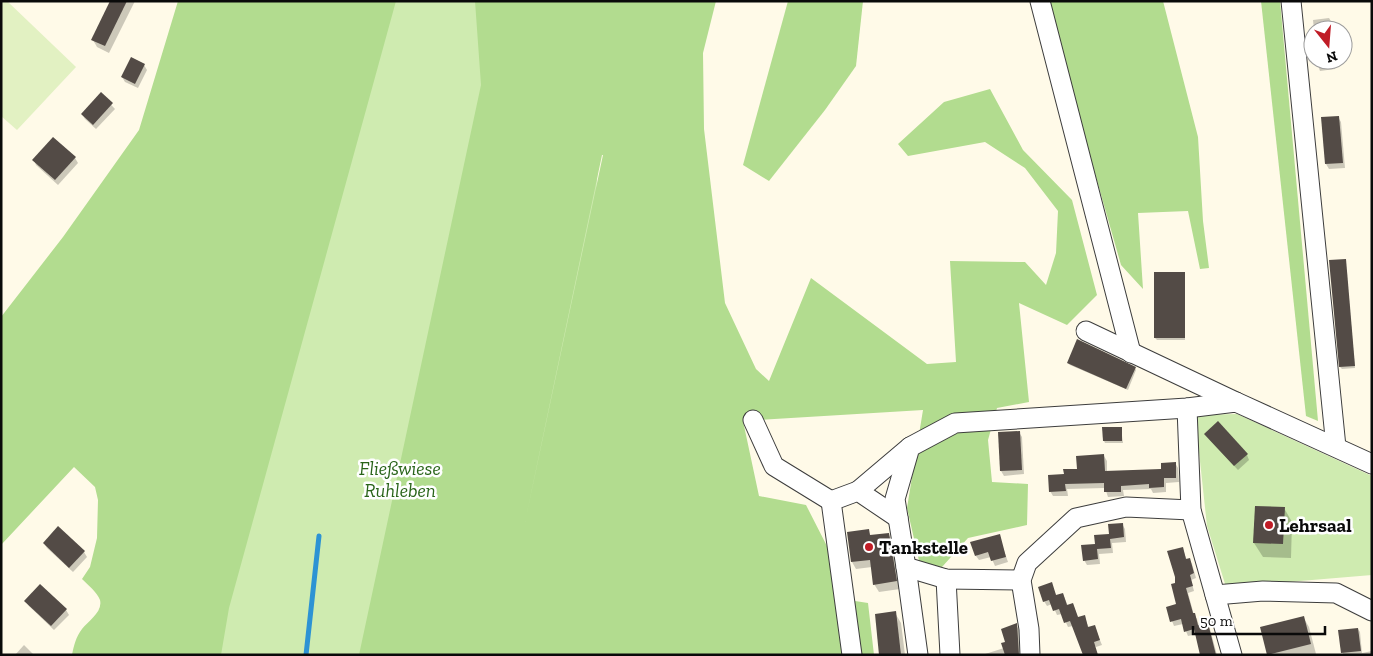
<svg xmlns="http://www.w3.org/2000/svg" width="1373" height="656" font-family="'Zilla Slab',serif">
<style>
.green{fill:#cfebb0}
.forest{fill:#b2dc8f;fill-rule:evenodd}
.pitch{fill:#e2f1c2}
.shadow{fill:#0003}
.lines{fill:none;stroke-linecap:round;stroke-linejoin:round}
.stream{stroke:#2d93d4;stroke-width:5}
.building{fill:#534b46}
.minor-casing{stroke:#3d3d3d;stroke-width:21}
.minor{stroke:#fff;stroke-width:19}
.poi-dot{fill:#c01c26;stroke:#fff;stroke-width:2}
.labels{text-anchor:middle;stroke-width:5;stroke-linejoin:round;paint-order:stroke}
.park-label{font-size:19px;font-style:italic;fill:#296419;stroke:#fff}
.poi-label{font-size:19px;font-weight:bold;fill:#0a0a0a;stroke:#fff;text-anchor:start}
</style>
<rect width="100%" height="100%" fill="#fffae8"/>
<g class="green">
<polygon points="355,1 633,1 599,152 563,655 176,655"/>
<polygon points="1237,414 1372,476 1372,575 1226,587 1207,526 1195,415"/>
</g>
<g class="forest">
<path d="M178 1H396L229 608 221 655H72C74 645 76 637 82 629 88 621 103 612 100 600 97 592 88 585 82 579L90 567 97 538 98 500 95 487 74 467 1 545V317L63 237 139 130Z"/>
<path d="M475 1H716L703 53 704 129 725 303 756 369 769 381 811 278 927 364 956 362 950 261 1025 262 1046 285 1056 253 1058 211 1025 168 985 142 908 156 898 144 944 102 990 89 1023 150 1072 200 1097 295 1067 325 1019 303 1029 402 997 408 988 440 992 482 1028 484 1027 525 968 538 942 567 920 565 907 508 923 410 743 421 759 496 806 505 855 601 868 603 874 655H359L481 85ZM602 155H603L525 522Z"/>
<polygon points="788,1 863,1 856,66 825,110 769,181 743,165"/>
<polygon points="1046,1 1163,1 1198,137 1203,221 1209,268 1200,269 1188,211 1138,213 1143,289 1121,265"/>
<polygon points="1261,1 1280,1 1318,421 1306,416"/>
</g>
<polygon class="pitch" points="1,1 7,1 76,67 17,130 1,116"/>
<g class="shadow">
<polygon points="111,1 135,1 109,53 97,47 93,40"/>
<polygon points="1329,18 1332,23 1332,30 1314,30 1313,20"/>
<polygon points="1316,60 1335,60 1335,69 1320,71"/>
<polygon points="144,65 147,70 138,88 125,82 122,77"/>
<polygon points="101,94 115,109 96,129 85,119 82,114"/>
<polygon points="1338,117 1341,122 1345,168 1329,169 1326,164 1323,118"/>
<polygon points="75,158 78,163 58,185 36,165 34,160"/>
<polygon points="1345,260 1355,368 1342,369 1340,367"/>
<polygon points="1184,274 1185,340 1157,340 1155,338"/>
<polygon points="1068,363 1135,368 1136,370 1128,390 1070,365"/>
<polygon points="1121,428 1123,443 1105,443 1104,441"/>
<polygon points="1019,432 1022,437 1024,474 1004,476 1001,471"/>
<polygon points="1209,439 1247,455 1249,460 1238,470"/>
<polygon points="1104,456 1107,461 1107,472 1163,470 1175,463 1178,468 1179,482 1166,483 1166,492 1153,493 1151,489 1123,490 1124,496 1108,497 1105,488 1067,489 1068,496 1053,496 1050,491 1065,476"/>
<polygon points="1256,507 1284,508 1292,522 1291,558 1263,557 1254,543"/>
<polygon points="1122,524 1125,529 1126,542 1112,543 1113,553 1099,554 1100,564 1087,565 1084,560 1096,545"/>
<polygon points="868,531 871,536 888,534 893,542 900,589 879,592 874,584 872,567 856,569 852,562"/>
<polygon points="999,536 1008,562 995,566 991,557 979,560 976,556"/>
<polygon points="44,543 84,552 87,557 73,572 47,548"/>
<polygon points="1182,548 1187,560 1189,559 1192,564 1196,578 1191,580 1194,591 1188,593 1194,615 1197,619 1199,626 1208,624 1210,629 1217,655 1202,655 1197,634 1188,636 1183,624 1174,626 1172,621 1178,605 1177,584"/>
<polygon points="1051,584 1057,597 1063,594 1068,606 1073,604 1078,618 1084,616 1089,628 1094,626 1102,645 1096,647 1073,626 1068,627 1062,614 1057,615 1052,604 1047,606 1044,601"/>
<polygon points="26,602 66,610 69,615 54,630 29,606"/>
<polygon points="895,613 901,623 905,655 881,655"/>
<polygon points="1303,617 1309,627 1316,654 1268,655 1261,628"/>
<polygon points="1016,625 1019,630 1020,655 982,655 1004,648"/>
<polygon points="1358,629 1360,632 1362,653 1372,651 1372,655 1343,655 1340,631"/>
<polygon points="24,645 34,655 15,655"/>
</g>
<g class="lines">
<polyline class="stream" points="306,655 319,536"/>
</g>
<g class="building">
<polygon points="110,1 127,1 105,46 91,40"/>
<polygon points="131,57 145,64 135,84 121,77"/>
<polygon points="101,92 113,103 93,125 81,114"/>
<polygon points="1339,116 1343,163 1325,164 1321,117"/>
<polygon points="53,137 76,157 55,180 32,160"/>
<polygon points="1346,259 1355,366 1339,367 1329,260"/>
<rect x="1154" y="272" width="31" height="66"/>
<polygon points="1077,339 1136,367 1126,389 1067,363"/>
<polygon points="1218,421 1248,454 1234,466 1204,434"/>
<polygon points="1102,427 1122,427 1122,441 1103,441"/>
<polygon points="1020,431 1022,470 1000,471 998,432"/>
<polygon points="1104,454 1105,471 1161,469 1161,463 1176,462 1176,478 1164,478 1164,487 1149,488 1149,484 1121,486 1121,492 1104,492 1104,483 1065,484 1066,491 1049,492 1048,475 1064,474 1063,469 1077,469 1076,456"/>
<polygon points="1255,506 1285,507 1283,544 1253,543"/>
<polygon points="1123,523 1124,537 1110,539 1111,548 1097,549 1098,559 1083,561 1081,545 1095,544 1094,535 1109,534 1108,524"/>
<polygon points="58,526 85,551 69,568 43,543"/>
<polygon points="869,529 870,535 889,533 897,581 873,585 870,560 851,562 847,532"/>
<polygon points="1000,534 1006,557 991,561 988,552 975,556 970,542"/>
<polygon points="1183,547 1186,559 1190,558 1194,573 1190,575 1193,586 1186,588 1193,613 1195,613 1198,625 1208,623 1216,655 1200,655 1194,629 1184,632 1181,619 1170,622 1166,607 1176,604 1171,584 1175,583 1175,577 1167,551"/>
<polygon points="1052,582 1056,595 1063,593 1067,605 1073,603 1078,617 1085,615 1088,627 1095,625 1100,640 1094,642 1098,655 1083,655 1070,621 1064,623 1059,609 1053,611 1049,600 1043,602 1038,587"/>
<polygon points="40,584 67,609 51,626 24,601"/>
<polygon points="896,611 901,655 879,655 875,614"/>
<polygon points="1304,616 1311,644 1267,655 1260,627"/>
<polygon points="1017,623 1019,655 1005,655 1001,643 1005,642 1001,629"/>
<polygon points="1358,628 1361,651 1341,653 1338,630"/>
</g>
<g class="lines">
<defs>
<g id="minor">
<polyline points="1040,1 1131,353"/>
<polyline points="1291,1 1336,447"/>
<polyline points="1086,331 1236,402"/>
<polyline points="1187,408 1191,510 1232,655"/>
<polyline points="753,420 774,466 831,501"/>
<polyline points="858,491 910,447"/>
<polyline points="906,567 918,655"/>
<polyline points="946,579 950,655"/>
<polyline points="1021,580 946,579 906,567 895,499 910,447 955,423 1187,408 1236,402 1372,464"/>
<polyline points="1215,595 1263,591 1336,593 1372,611"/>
<polyline points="852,655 831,501 858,491 898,518"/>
<polyline points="1030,655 1029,629 1021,580 1027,563 1076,518 1126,507 1191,510"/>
</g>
</defs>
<use href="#minor" class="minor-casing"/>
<use href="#minor" class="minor"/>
</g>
<g class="poi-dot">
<circle cx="1269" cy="525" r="5"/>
<circle cx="869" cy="547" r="5"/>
</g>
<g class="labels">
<g class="park-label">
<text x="400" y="475">Fließwiese<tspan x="400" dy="22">Ruhleben</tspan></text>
</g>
<g class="poi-label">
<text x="1279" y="532">Lehrsaal</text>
<text x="879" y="554">Tankstelle</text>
</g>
</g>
<rect width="1373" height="656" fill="none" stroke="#0a0a0a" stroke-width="5"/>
<g transform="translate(1328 45) rotate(163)"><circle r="24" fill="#ffffff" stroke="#9d9d9d"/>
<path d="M0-4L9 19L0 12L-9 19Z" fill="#c01c26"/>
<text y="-8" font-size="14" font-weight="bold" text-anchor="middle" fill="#0a0a0a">N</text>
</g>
<path d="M1193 626v8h132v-8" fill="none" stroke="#0a0a0a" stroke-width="2.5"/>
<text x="1200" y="626" font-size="15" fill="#0a0a0a" stroke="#ffffff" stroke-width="4" paint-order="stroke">50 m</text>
</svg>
